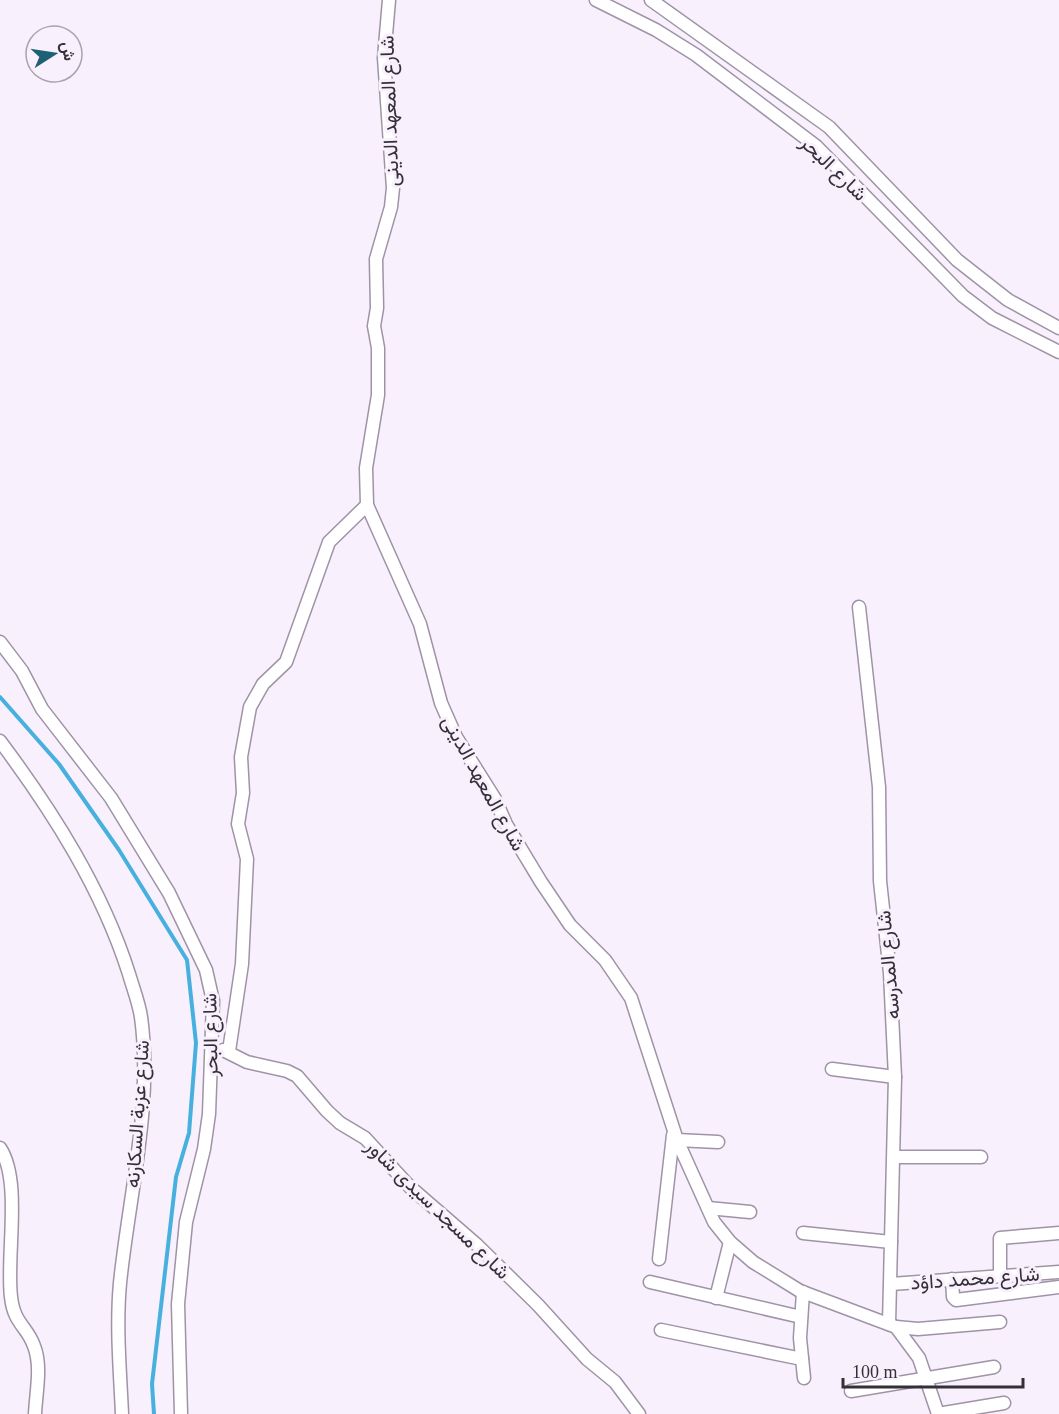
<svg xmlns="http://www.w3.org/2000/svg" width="1059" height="1414" font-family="'Times New Roman',Vazirmatn,serif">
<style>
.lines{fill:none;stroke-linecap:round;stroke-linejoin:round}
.stream{stroke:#48b0de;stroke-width:4}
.minor-casing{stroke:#9f93a6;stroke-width:15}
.minor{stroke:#fff;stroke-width:12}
.labels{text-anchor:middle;stroke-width:6;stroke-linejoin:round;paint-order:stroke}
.street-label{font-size:20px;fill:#353038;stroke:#f8f0fd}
</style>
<rect width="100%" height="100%" fill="#f8f0fd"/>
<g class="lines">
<polyline class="stream" points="0,697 59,764 119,850 187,960 196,1043 189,1133 176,1177 152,1384 154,1414"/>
<defs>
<g id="minor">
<polyline points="389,0 384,58 393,188 391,207 376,259 377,308 374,326 378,348 378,395 366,468 367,505 420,624 441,703 456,737 495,799 506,824 541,882 570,925 605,960 631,998 677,1140 714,1222 730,1242 753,1262 800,1291 896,1327 919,1358 938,1414"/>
<polyline points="596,0 656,30 696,55 816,146 963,296 992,318 1059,352"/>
<polyline points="651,0 829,127 957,260 1008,300 1059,328"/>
<polyline points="859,607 879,787 880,881 890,973 895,1077 889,1324"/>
<polyline points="0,642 22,671 42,709 111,798 169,893 206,970 213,1001 209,1114 204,1149 186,1222 178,1304 181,1414"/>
<path d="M0 741C53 812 102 889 129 974 133 988 139 1003 141 1017 153 1105 129 1195 120 1283 116 1326 120 1370 122 1414"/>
<polyline points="223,1050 247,1062 287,1071 297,1076 327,1111 340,1123 365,1138 410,1187 477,1245 538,1305 587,1359 615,1382 639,1414"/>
<polyline points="229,1051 242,964 247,859 238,824 243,793 241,757 250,707 263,684 286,662 329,542 367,505"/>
<polyline points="832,1069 895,1077"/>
<polyline points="677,1140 718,1142"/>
<path d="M0 1148C22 1181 6 1255 11 1297 14 1324 27 1326 34 1346 42 1366 36 1392 35 1414"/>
<polyline points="894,1157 981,1157"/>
<polyline points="708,1208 750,1212"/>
<polyline points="803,1233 891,1242"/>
<polyline points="659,1259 673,1135"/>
<polyline points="1000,1276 1000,1238 1059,1233"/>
<polyline points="952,1279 953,1297 956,1300 1059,1287"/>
<polyline points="650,1282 801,1317"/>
<polyline points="891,1284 1059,1272"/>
<polyline points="803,1292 800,1338 804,1378"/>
<polyline points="716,1298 730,1242"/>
<polyline points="896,1327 918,1329 1000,1322"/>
<polyline points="661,1330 802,1359"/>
<polyline points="851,1391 994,1367"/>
<polyline points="938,1414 1004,1403"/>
</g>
</defs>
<use href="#minor" class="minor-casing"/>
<use href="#minor" class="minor"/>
</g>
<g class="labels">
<g class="street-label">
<text transform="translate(389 111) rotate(-92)" y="7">شارع المعهد الدينى</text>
<text transform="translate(834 168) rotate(44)" y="7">شارع البحر</text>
<text transform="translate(484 783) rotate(61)" y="7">شارع المعهد الدينى</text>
<text transform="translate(888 965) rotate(-95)" y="7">شارع المدرسه</text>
<text transform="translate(210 1035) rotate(-91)" y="7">شارع البحر</text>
<text transform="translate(137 1114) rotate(-86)" y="7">شارع عزبة السكارنه</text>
<text transform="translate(438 1209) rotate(44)" y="7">شارع مسجد سيدى شاور</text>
<text transform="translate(975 1278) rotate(-4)" y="7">شارع محمد داؤد</text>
</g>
</g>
<g transform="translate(54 54) rotate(78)"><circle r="28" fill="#f8f0fd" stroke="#aaa3ae" stroke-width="1.5"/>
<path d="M0-4.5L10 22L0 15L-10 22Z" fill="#1e6175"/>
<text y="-9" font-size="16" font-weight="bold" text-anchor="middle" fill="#353038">ش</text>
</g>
<path d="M843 1378v9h180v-9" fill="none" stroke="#353038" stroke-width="3"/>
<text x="852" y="1378" font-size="18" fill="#353038" stroke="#f8f0fd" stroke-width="4.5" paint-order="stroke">100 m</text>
</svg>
